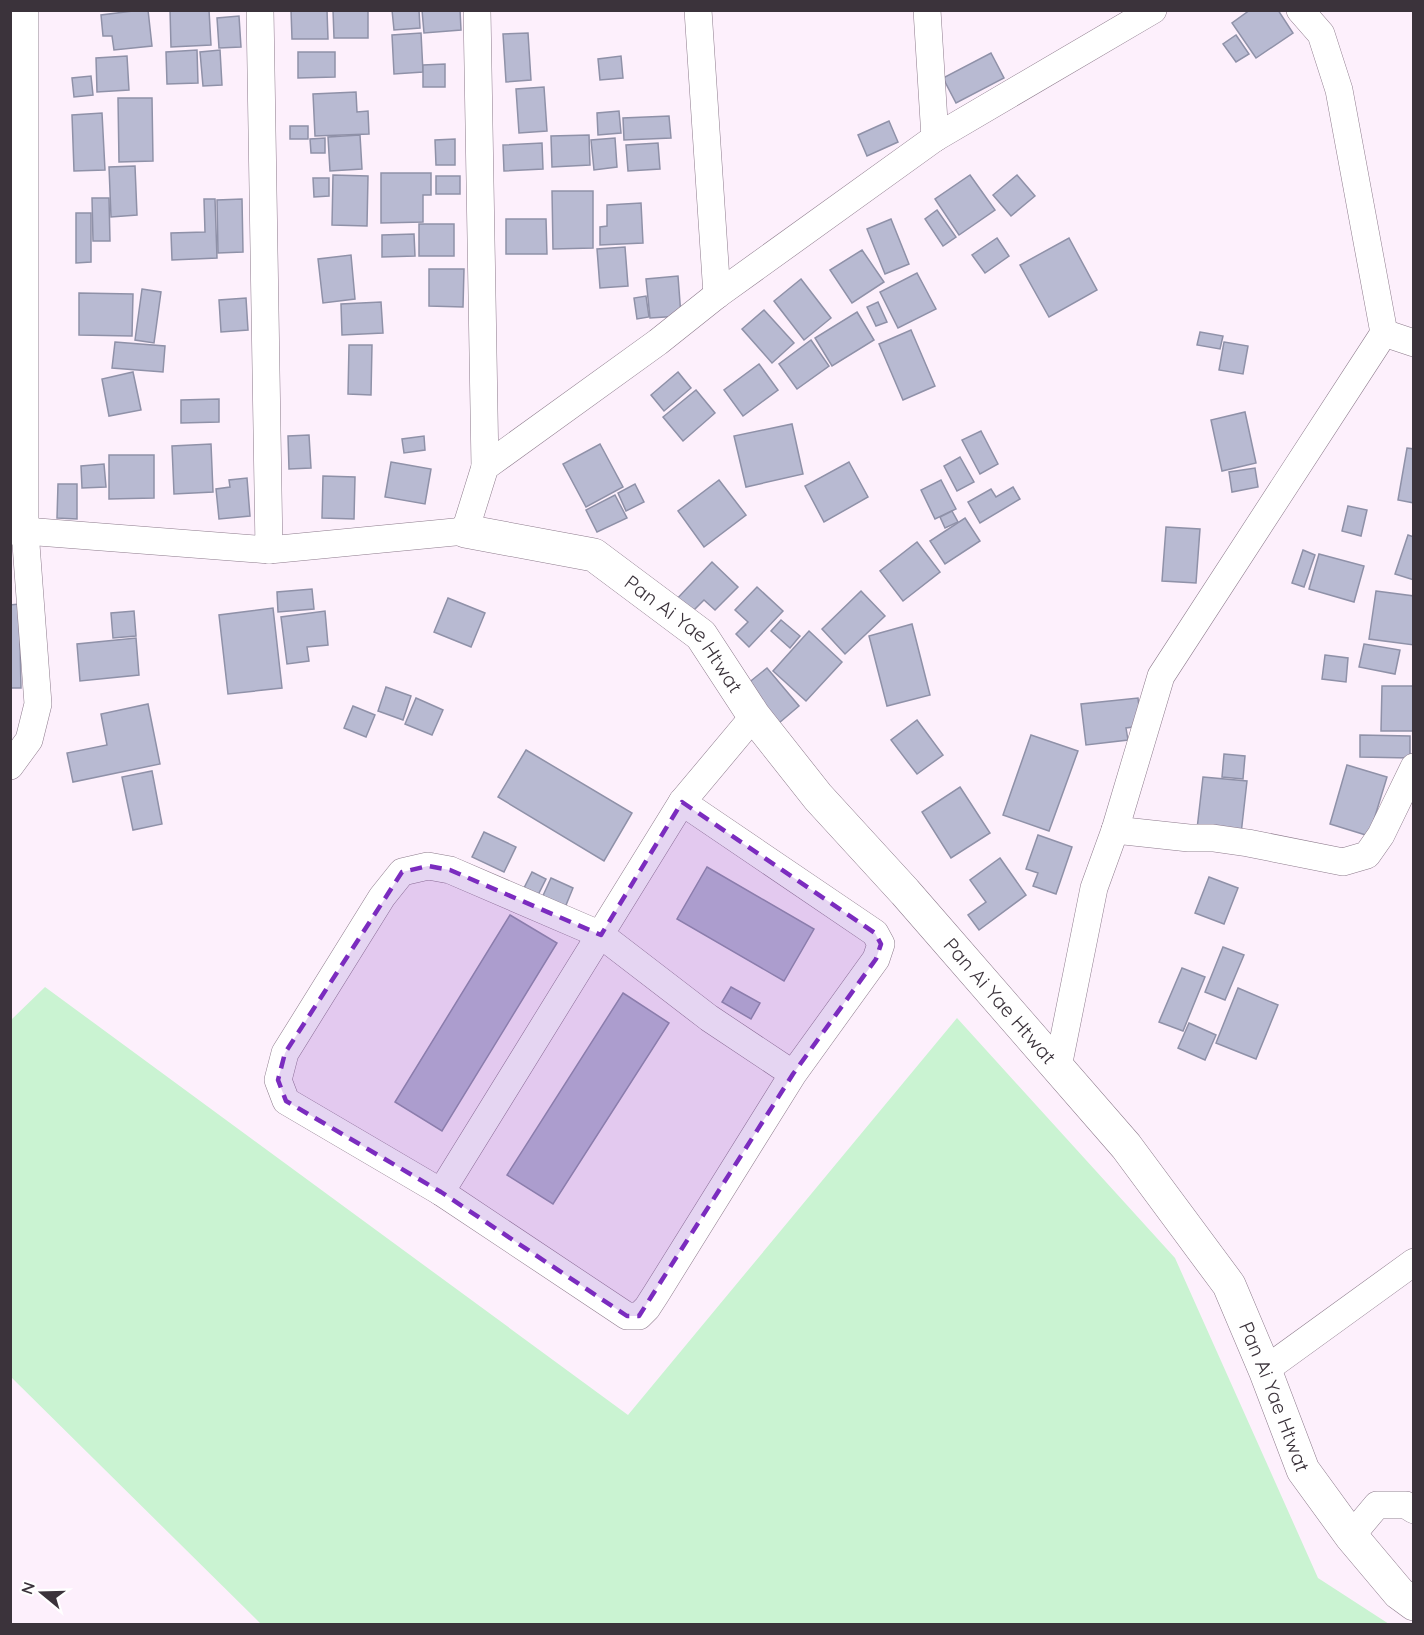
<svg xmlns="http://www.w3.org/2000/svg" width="1424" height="1635" font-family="Quicksand,sans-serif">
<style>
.green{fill:#caf3d2}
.building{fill:#b8bad2;stroke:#8f91a8;stroke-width:1.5}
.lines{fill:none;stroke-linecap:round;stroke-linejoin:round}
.minor-casing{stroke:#8d7b8c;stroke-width:28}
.tertiary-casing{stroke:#8d7b8c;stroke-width:34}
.minor{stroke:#fff;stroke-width:27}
.tertiary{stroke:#fff;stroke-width:33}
.marked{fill:#7b2cbf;fill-opacity:0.2;stroke:#7b2cbf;stroke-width:4.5;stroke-dasharray:12 8;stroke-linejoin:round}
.labels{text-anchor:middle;stroke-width:4.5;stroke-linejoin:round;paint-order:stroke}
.street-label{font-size:20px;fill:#3b333b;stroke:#fff}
</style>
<rect width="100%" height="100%" fill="#fdf0fc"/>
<polygon class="green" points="45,987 628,1415 957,1018 1175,1258 1318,1578 1389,1624 261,1624 11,1377 11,1020"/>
<g class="building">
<polygon points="141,10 148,10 152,46 114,50 112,36 103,36 101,15"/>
<polygon points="170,10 209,10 211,45 171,47"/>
<polygon points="291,10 327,10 328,39 292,39"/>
<polygon points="333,10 368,10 368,38 334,38"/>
<polygon points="392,10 419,10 420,28 394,30"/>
<polygon points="422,10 460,10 461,30 424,33"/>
<polygon points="1250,10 1278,10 1293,33 1256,58 1232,23"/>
<polygon points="239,16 241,47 219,48 217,18"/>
<polygon points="421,33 423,72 394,74 392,35"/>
<polygon points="528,33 531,80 506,82 503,34"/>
<polygon points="1236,35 1249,54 1236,62 1223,44"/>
<polygon points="197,50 198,83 167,84 166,52"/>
<polygon points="220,50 222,85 203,86 200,52"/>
<polygon points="298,52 335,52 335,77 298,78"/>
<polygon points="991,53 1004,78 956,103 943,78"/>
<polygon points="127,56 129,90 97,92 96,58"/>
<polygon points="621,56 623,78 600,80 598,59"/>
<polygon points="445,64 445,87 423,87 423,65"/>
<polygon points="91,76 93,95 74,97 72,78"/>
<polygon points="544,87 547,131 519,133 516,89"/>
<polygon points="356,92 357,112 368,111 369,134 315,136 313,94"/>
<polygon points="118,98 152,98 153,161 119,162"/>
<polygon points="619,111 621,133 598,135 597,113"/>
<polygon points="102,113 105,170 74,171 72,115"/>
<polygon points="669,116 671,138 624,140 623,118"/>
<polygon points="889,121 898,142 867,156 858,135"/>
<rect x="290" y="126" width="18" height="13"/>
<polygon points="360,135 362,169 330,171 328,137"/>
<polygon points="589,135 590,165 552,167 551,136"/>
<polygon points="325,138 325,153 311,153 310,139"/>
<polygon points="615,138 617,167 594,170 591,140"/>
<polygon points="455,139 455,165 436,165 435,140"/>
<polygon points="542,143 543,169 504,171 503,145"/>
<polygon points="658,143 660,169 628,171 626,145"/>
<polygon points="135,166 137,215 111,217 109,167"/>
<polygon points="381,173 431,173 431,195 423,195 423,222 381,223"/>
<polygon points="333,175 368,176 367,226 332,225"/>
<polygon points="970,175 995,210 959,235 935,199"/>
<polygon points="1017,175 1035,196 1011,216 993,195"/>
<rect x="436" y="176" width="24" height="18"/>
<polygon points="313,178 329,178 329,196 314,197"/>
<polygon points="552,191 593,191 593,248 553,249"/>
<polygon points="92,198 109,198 110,241 93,241"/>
<polygon points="204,199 215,199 217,258 172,260 171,233 205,232"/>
<polygon points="242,199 243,252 218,253 217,200"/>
<polygon points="641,203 643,243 600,245 600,227 607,226 607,205"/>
<polygon points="937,210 956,237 943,246 925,219"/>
<polygon points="76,213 91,213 91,262 76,263"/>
<polygon points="506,219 546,219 547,254 506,254"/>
<polygon points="891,219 909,264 885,274 867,229"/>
<rect x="419" y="224" width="35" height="32"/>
<polygon points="414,234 415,256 382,257 382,235"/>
<polygon points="997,238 1009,256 985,273 972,255"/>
<polygon points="1069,238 1097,290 1049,317 1020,265"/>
<polygon points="625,247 628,286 600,288 597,249"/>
<polygon points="862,250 884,282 852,303 830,270"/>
<polygon points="351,255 355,299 323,303 318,259"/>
<polygon points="429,269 464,269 463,307 429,306"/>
<polygon points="917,273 936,309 898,328 880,292"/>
<polygon points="678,276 681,316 650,318 646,279"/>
<polygon points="801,279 831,318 804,340 774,301"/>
<polygon points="142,289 161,292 154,343 135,340"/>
<polygon points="79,293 133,294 132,336 79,335"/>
<polygon points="646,296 649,317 637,319 634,298"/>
<polygon points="246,298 248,330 221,332 219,300"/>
<polygon points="381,302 383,333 342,335 341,304"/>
<polygon points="878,302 887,322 876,326 867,307"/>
<polygon points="764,310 794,343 772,363 742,329"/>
<polygon points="857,312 874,340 832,366 815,338"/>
<polygon points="911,330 935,386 903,400 879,344"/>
<polygon points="1200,332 1223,336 1220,349 1197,345"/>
<polygon points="811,340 829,366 797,389 779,364"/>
<polygon points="115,342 165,346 163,372 112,368"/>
<polygon points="1224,342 1248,346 1243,374 1219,370"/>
<polygon points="349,345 372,345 371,395 348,394"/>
<polygon points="759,364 778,390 743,416 724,390"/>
<polygon points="133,372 141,410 109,416 102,379"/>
<polygon points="678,372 691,388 664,411 651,395"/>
<polygon points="696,390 715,413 683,441 663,417"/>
<polygon points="219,399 219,422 181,423 181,400"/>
<polygon points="1245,412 1256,463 1222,471 1211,420"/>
<polygon points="792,424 803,474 746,487 734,436"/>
<polygon points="981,431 998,464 980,474 962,440"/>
<polygon points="309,435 311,468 289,469 288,436"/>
<polygon points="424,436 425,450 404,453 402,439"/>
<polygon points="211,444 213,492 174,494 172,446"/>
<polygon points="600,444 623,487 586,507 563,464"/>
<polygon points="1407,448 1414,449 1414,503 1398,500"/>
<polygon points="109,455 154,455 154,498 109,499"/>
<polygon points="960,457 974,482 957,491 944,466"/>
<polygon points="391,462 431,469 425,504 385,497"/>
<polygon points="849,462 868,497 824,522 805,486"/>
<polygon points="104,464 106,487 82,488 81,466"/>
<polygon points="1255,468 1258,487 1232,492 1229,472"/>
<polygon points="323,476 355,477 354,519 322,518"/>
<polygon points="247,478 250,516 219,519 216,489 230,487 229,480"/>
<polygon points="719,480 746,515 704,547 678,511"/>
<polygon points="941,480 956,509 935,519 921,490"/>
<polygon points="58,484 77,484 77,519 57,518"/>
<polygon points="635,484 644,502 626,511 618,493"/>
<polygon points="1013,487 1020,499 980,523 968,502 991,489 996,497"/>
<polygon points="615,495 627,518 597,532 586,510"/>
<polygon points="1348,506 1367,510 1361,536 1342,531"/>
<polygon points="952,511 958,522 945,528 940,517"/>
<polygon points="965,518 980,541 945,564 930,541"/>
<polygon points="1166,527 1200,529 1196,583 1162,581"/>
<polygon points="1408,535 1414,537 1414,580 1395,574"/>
<polygon points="917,542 940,572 903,601 880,571"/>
<polygon points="1303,550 1315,555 1304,587 1292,583"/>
<polygon points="1319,554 1364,566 1354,602 1309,589"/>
<polygon points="712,562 738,587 715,610 704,600 687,617 673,603"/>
<polygon points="757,587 783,611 749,647 736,634 748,622 735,610"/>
<polygon points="312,589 314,609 278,612 277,592"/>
<polygon points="861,591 885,616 845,654 822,629"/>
<polygon points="1376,591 1414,596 1414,645 1369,639"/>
<polygon points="448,598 485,613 471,647 434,632"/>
<polygon points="19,604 21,688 10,688 10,605"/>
<polygon points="273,608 282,688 228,694 219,615"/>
<polygon points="134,611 136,636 113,638 111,613"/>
<polygon points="325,611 328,645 307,647 309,661 287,664 281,617"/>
<polygon points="781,620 800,636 790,648 771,631"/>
<polygon points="912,624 930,695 887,706 869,636"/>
<polygon points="809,631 842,662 806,701 773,671"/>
<polygon points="136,638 139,675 80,681 77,644"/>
<polygon points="1364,644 1400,650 1395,674 1359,667"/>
<polygon points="1325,655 1348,658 1346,682 1322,679"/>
<polygon points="767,668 799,706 779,723 747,684"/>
<polygon points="1382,686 1414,686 1414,731 1381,731"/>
<polygon points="386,687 411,696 403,720 378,711"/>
<polygon points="416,698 443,710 432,735 405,724"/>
<polygon points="1138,698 1141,726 1126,728 1128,740 1086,745 1081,704"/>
<polygon points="148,704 160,764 73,782 67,753 107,745 101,714"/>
<polygon points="353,706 375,715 366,737 344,728"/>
<polygon points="917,720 943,755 917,774 891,740"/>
<polygon points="1031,735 1078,751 1049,831 1003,815"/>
<polygon points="1360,735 1410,736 1410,758 1360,757"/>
<polygon points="526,750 632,813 604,861 498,797"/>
<polygon points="1224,754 1245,756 1243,779 1222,777"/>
<polygon points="1347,765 1387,777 1369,836 1330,824"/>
<polygon points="152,771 162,824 133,830 122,777"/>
<polygon points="1203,777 1247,781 1241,834 1197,829"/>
<polygon points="960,787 990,833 951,858 922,812"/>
<polygon points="484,832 516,847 504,872 472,857"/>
<polygon points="1038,835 1072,847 1056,894 1033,886 1038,873 1026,869"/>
<polygon points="1000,858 1026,895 979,930 968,915 986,902 970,880"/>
<polygon points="707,867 814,929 784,981 677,919"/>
<polygon points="532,872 546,879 538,895 524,888"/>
<polygon points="1209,877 1238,888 1224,924 1195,913"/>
<polygon points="551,878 573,888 564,910 541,900"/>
<polygon points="510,915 557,943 442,1131 395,1102"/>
<polygon points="1223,947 1244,955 1225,1000 1205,992"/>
<polygon points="1182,968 1205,977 1183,1031 1159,1022"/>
<polygon points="731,987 760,1003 751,1019 722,1002"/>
<polygon points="1238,988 1278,1005 1256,1059 1216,1043"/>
<polygon points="623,993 669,1023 553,1204 507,1175"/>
<polygon points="1189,1023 1216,1035 1205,1060 1178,1048"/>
</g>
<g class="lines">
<defs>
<g id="minor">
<polyline points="260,10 269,550"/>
<polyline points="477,10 485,467"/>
<polyline points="698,10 717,295"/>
<polyline points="927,10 935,138"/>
<polyline points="1300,10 1321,34 1339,90 1384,333 1414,343"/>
<polyline points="10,531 25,531 269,550 465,531 485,467 658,342 717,295 935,138 1153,10"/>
<polyline points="10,766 29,740 38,704 25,531 25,10"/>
<polyline points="682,802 875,933 881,944 876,959 793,1074 656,1294 647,1308 639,1316 627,1316 441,1192 286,1101 278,1080 285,1053 382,897 402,872 428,866 450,870 601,935 709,1018 793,1074"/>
<polyline points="1115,830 1189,838 1213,838 1248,843 1343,862 1367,855 1381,835 1414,767"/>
<polyline points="1058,1067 1094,888 1115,830 1161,676 1384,333"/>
<polyline points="441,1192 682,802 754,716"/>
<polyline points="1265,1370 1414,1262"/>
<polyline points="1351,1536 1377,1505 1406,1505 1414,1510"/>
</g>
<g id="tertiary">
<path id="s1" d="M465 531 594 555 701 635 754 716 818 797 905 892 1126 1146 1229 1285 1265 1370 1303 1470 1351 1536 1399 1593 1414 1604"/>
</g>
</defs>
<use href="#minor" class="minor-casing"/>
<use href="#tertiary" class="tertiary-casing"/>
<use href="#minor" class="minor"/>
<use href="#tertiary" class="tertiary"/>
</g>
<path class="marked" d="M682 802 875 933 881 944 876 959 793 1074 639 1316H627L441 1192 286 1101 278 1080 285 1053 402 872 428 866 450 870 601 935Z"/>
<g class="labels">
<g class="street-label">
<text dy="7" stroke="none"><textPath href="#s1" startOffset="252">Pan Ai Yae Htwat</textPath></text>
<text dy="7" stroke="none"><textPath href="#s1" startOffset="738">Pan Ai Yae Htwat</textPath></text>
<text dy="7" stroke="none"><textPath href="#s1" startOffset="1224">Pan Ai Yae Htwat</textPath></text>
</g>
</g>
<rect width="1424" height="1635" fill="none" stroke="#3b333b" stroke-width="24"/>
<g transform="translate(42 1593) rotate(289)" stroke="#ffffff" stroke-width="4.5" paint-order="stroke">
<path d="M0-4.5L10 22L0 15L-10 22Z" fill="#3b333b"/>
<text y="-9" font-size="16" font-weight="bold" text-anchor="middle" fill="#3b333b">N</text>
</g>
</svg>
